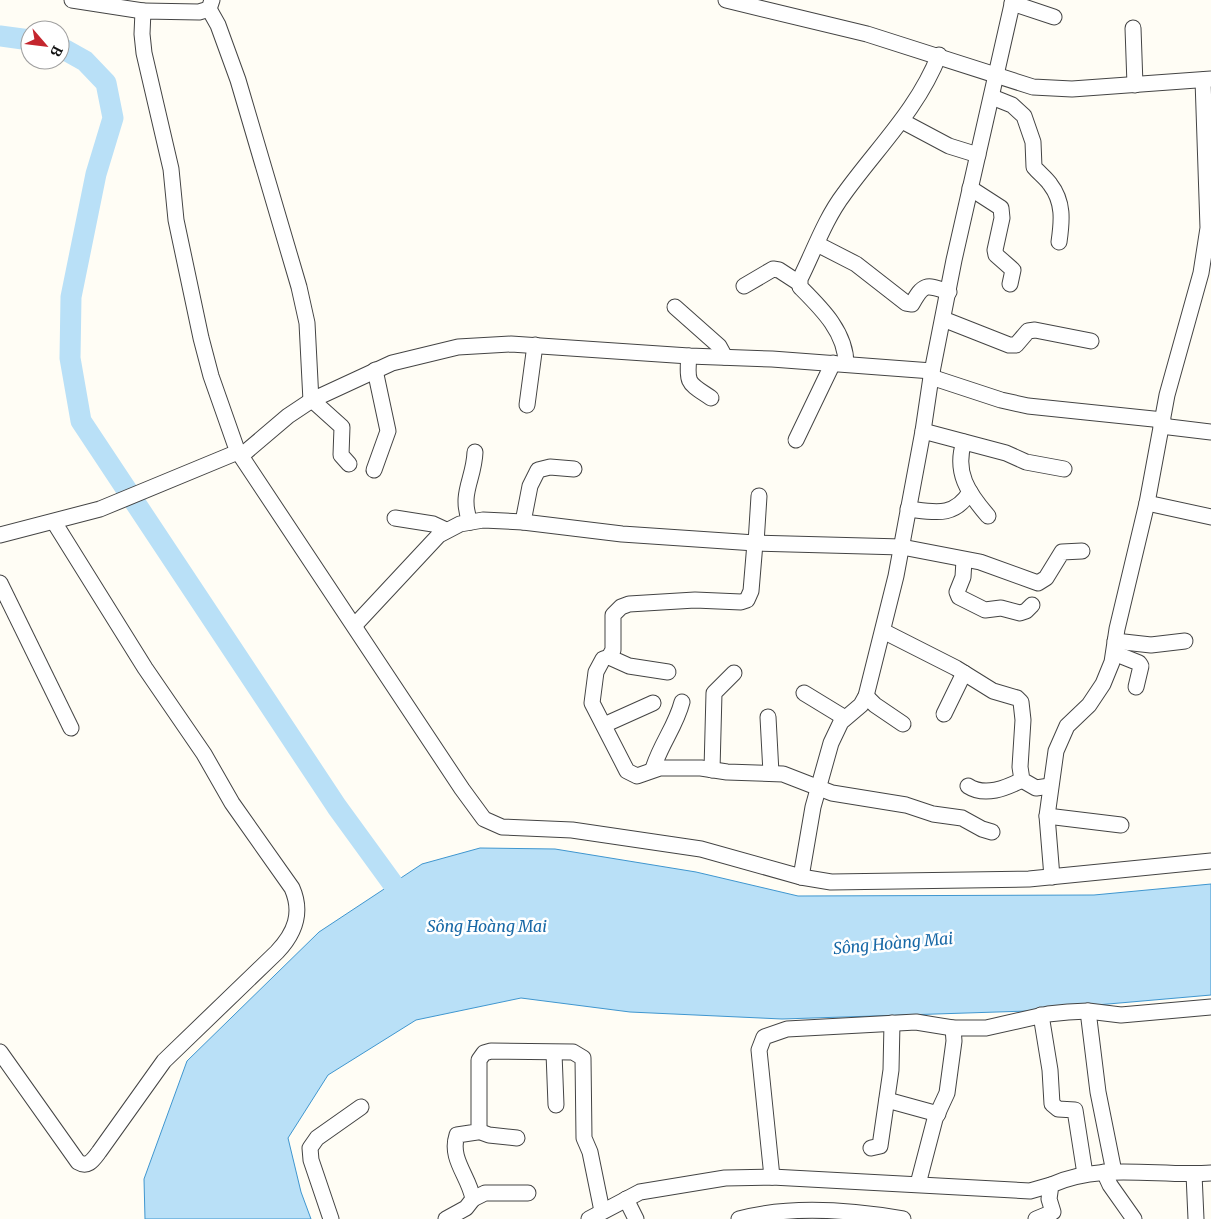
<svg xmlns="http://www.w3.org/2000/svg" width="1211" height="1219" font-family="Merriweather,serif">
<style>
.water{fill:#b9e0f7;stroke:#3f96cf}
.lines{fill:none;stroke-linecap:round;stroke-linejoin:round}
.river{stroke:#b9e0f7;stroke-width:21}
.minor-casing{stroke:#444;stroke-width:17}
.minor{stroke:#fff;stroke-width:15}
.labels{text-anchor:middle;stroke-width:5;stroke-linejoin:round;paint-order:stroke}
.water-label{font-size:16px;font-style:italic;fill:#1768a6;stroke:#fff}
</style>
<rect width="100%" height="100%" fill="#fffdf5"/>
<polygon class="water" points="480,848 555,849 696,872 798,896 1094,895 1211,884 1211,995 1028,1011 782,1019 630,1012 521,998 416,1020 328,1075 288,1138 301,1192 311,1219 145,1219 144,1179 187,1061 319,932 422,864"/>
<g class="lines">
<g class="river">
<polyline points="0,36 30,40"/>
<polyline points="60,47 85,61 106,83 113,118 96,174 71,297 70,358 81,421 337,807 409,906"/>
</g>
<defs>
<g id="minor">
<polyline points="72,0 143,11"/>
<polyline points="726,0 867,34 1033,87 1072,89 1211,79"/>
<polyline points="1012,3 1054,17"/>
<polyline points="209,9 218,25 238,80 299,287 307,323 311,401"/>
<polyline points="1133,28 1135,85"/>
<path d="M992 97 1012 105 1024 116 1033 142 1034 167C1039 173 1046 178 1050 184 1064 202 1062 221 1059 242"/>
<polyline points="902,121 949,146 978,155"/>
<polyline points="970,188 1001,208 1002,218 995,250 996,255 1013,270 1010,284"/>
<path d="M817 244 856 264 906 303 912 304C924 282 927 285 949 292"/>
<polyline points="744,286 773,269 779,270 799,283"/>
<polyline points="675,307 719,346 725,357"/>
<polyline points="943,319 1009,345 1016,345 1028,331 1035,330 1091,341"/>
<path d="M689 356C686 385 689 383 711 398"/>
<path d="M846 364C846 332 821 308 800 287V279C814 251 825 219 844 194 877 148 918 109 939 55"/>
<polyline points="931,377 1001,400 1028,406 1163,420"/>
<polyline points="312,400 342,427 341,455 349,464"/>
<polyline points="527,405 535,345"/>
<polyline points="1161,426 1211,432"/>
<polyline points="923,431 1006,453 1026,462 1064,469"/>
<polyline points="796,440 833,363"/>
<path d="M964 442C954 472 968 493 988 516"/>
<polyline points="237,450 462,789 484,819 502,827 572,830 701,849 801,877 831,882 1029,879 1211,861"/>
<polyline points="241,456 288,416 312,400 392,363 458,347 511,344 689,356 772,359 932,371"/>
<polyline points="374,470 388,431 375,370"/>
<polyline points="1147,503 1211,517"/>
<path d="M908 509C934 512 954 518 970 492"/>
<polyline points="395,518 433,524 446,530"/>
<path d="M470 522C459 493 474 480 475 452"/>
<polyline points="523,522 530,486 538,470 550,467 574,469"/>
<polyline points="0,535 100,509 233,454 237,450 211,376 201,338 176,220 171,169 144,53 142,34 143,11 199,12 209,9 212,0"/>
<polyline points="755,543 751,591 747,600 741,602 695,600 629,604 621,607 613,615 613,650 609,657 603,659 596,672 592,703 627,771 637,776 660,768 701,768 727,772 783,774 832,793 906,805 933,814 962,818 982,829 992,832"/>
<polyline points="756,543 759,496"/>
<polyline points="964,560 963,577 957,592 959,597 985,610 1001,608 1020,613 1026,611 1032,605"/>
<polyline points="0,583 71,728"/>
<polyline points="355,625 439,535 460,524 483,520 523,522 622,534 755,543 902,547 980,562 1038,583 1046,578 1062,552 1082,551"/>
<polyline points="883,631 956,668 993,691 1017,698 1021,702 1023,720 1020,767 1022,780 1036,788 1050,786"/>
<polyline points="1115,641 1151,645 1185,641"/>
<polyline points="1114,653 1139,663 1141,666 1136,687"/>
<polyline points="609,657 629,666 668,672"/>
<polyline points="804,693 845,718"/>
<polyline points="866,696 875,705 903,724"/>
<polyline points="944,714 964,673"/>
<polyline points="768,717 771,773"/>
<polyline points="604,725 653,703"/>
<path d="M653 769C660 745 676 726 682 702"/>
<polyline points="712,770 714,693 734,673"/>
<path d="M968 786C985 797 1006 788 1022 780"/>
<polyline points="1047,816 1121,825"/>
<polyline points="801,877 813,807 831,743 841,722 861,705 866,696 896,576 923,431 931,377 954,260 1013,0"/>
<polyline points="1052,877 1047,816 1056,751 1067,726 1089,705 1103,684 1112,662 1117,629 1147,503 1167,395 1201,273 1208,228 1203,80"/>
<polyline points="1088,1011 1098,1092 1114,1172"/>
<polyline points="1041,1015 1050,1070 1052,1104 1058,1109 1075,1110 1085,1174"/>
<path d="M0 1052 78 1162C88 1168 93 1160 99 1152L164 1061 277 952C295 933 303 913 292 888L232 803 204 754 145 668 54 522"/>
<polyline points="554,1053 556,1105"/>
<polyline points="887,1100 938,1114"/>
<polyline points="478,1131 489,1135 517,1138"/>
<polyline points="871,1148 880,1146 891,1070 892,1023"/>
<polyline points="1104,1172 1110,1185 1134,1219"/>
<polyline points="1194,1174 1196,1219"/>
<polyline points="772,1177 759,1050 764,1037 787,1029 916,1022 953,1028 986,1028 1048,1014 1068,1012 1088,1011 1121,1015 1211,1007"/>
<polyline points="918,1184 935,1119 947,1093 954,1041 953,1028"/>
<polyline points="473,1199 485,1193 528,1193"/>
<polyline points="626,1199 636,1219"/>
<polyline points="331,1219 311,1160 310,1148 317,1138 361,1107"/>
<path d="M446 1219 466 1208 473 1199C469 1176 449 1159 457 1135L477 1132 479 1127V1060L484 1053 491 1051 573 1052 583 1058 584 1138 590 1152 602 1211"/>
<polyline points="589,1219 640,1192 725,1178 772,1177 1030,1191 1051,1185"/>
<path d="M739 1219C791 1205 851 1210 903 1219"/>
<path d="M1036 1219 1053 1212 1049 1199 1051 1185C1102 1162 1157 1177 1211 1173"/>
</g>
</defs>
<use href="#minor" class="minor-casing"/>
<use href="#minor" class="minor"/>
</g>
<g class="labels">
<g class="water-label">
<text x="487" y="932">Sông Hoàng Mai</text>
<text transform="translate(893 943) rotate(-5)" y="6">Sông Hoàng Mai</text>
</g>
</g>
<g transform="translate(45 45) rotate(118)"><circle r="24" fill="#ffffff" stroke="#a0a0a0"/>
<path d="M0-4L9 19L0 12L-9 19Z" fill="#c4262e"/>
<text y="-8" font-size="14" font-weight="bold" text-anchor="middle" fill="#111111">B</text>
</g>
</svg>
